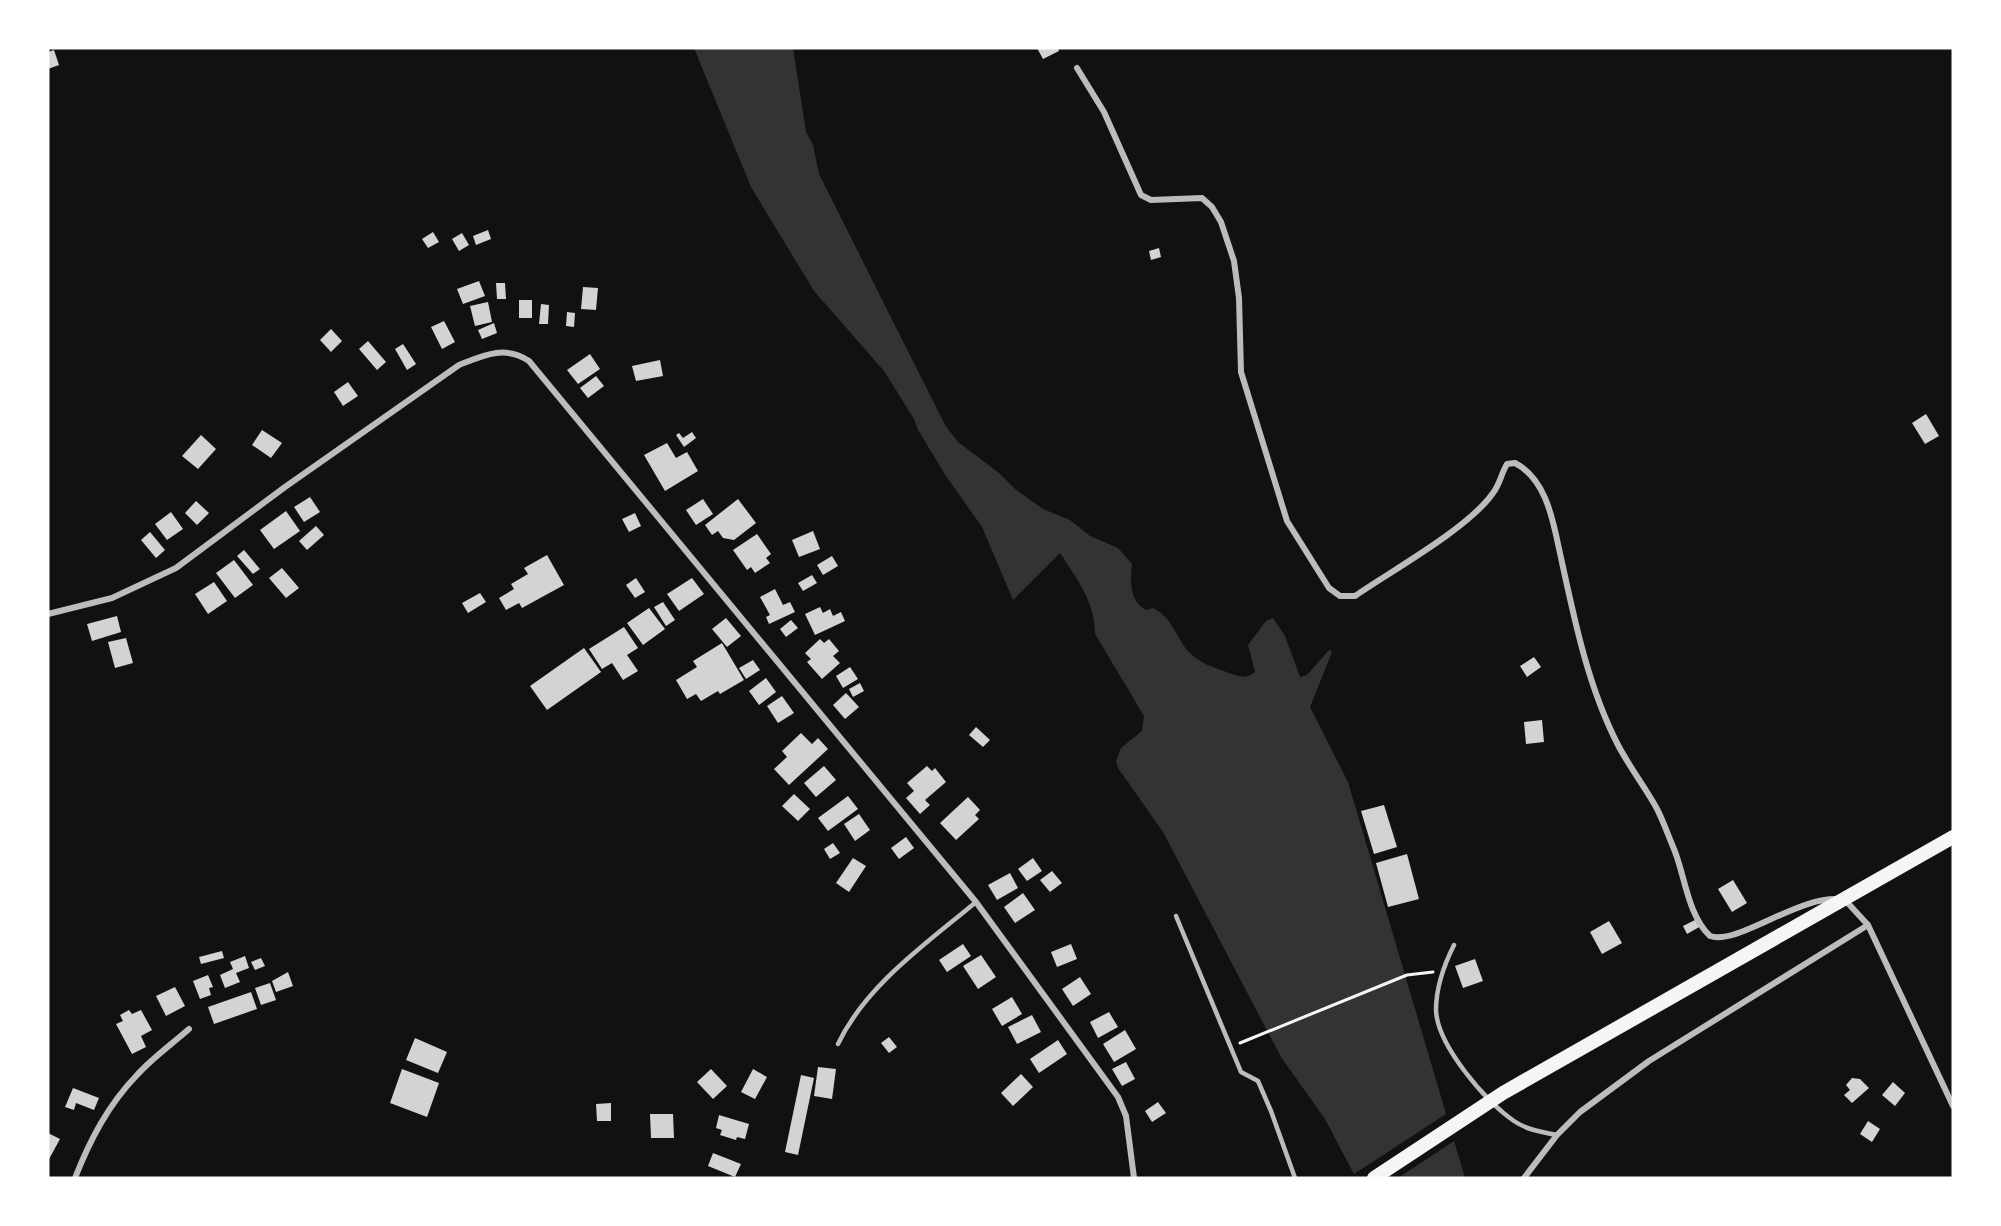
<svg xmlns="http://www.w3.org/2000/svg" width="2001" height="1226" font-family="'Titillium Web',sans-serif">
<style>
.water{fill:#333}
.pier{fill:#111}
.building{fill:#d3d3d3}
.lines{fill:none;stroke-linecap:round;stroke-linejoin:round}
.path{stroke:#f5f5f5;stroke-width:3}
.service{stroke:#bcbcbc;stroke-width:4.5}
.minor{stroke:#bcbcbc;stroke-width:6}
.primary{stroke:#f5f5f5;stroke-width:14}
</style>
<rect width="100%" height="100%" fill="#111"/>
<path class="water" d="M694 48H793L806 132 813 145 819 174 945 425 958 442 999 473 1015 489 1043 509 1070 520 1090 536 1118 548 1132 564C1130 580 1129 601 1146 610L1153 608C1173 618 1175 636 1188 651 1200 664 1213 667 1229 673 1239 677 1246 679 1255 672L1248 645 1266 621 1273 618 1285 636 1300 677 1307 675 1329 650 1332 652 1310 707 1348 782 1465 1178H1356L1325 1119 1281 1057 1163 832 1118 768 1116 761 1121 748 1142 731 1144 716 1095 634C1095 602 1077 579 1060 553L1013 600 982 527 946 476 918 430 914 419 884 371 814 291 751 187Z"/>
<polygon class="pier" points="1449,1112 1457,1139 1398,1178 1352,1178 1351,1176"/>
<g class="building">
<polygon points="1037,48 1058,48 1059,51 1043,59"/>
<polygon points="54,50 59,65 48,69 48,52"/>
<polygon points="488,230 491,239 476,245 473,236"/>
<polygon points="433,232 439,242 428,248 422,239"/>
<polygon points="462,233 469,245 459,251 452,239"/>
<polygon points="1159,248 1161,257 1151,260 1149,251"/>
<polygon points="479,281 485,296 463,304 457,289"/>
<polygon points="496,283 505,283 506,299 497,299"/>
<polygon points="583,287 598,288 596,310 581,309"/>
<rect x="519" y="300" width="13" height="18"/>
<polygon points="488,302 492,322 475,326 470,306"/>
<polygon points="541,304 549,305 548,324 539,324"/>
<polygon points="567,312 575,313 574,327 566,326"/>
<polygon points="444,321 455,342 442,349 431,327"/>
<polygon points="494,323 497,333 482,339 478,330"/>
<polygon points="331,329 342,341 331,352 320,340"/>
<polygon points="368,341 386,362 377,370 359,349"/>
<polygon points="403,344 416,364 407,370 395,349"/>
<polygon points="590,354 600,369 578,384 567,370"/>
<polygon points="660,360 663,376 636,381 632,366"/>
<polygon points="596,376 604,386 588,398 580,388"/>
<polygon points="348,382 358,396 343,406 334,392"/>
<polygon points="1926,414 1939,436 1925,444 1912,423"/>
<polygon points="262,430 282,443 271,458 252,445"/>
<polygon points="692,432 696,438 684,447 676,435 679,433 683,438"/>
<polygon points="201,435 216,449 198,469 182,456"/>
<polygon points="667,443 676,458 687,452 698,471 665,491 644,455"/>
<polygon points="310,497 320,512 304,522 294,507"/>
<polygon points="703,499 713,514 696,525 686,510"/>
<polygon points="738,499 756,523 734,540 723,538 718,531 712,535 705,525"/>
<polygon points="196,501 209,513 197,525 185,513"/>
<polygon points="286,511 300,531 274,549 260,530"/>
<polygon points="171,512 183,529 167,540 155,524"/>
<polygon points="635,513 641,526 629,532 622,519"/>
<polygon points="316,526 324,535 307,550 299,541"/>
<polygon points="813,531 820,549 799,557 792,540"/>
<polygon points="150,532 165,550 156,558 141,540"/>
<polygon points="757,534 771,554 766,558 770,563 755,573 751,567 747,570 733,550"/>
<polygon points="244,550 260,569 253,574 237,556"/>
<polygon points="547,555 564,585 522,608 519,603 506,610 499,598 514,589 511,584 528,574 524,568"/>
<polygon points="832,556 838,566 823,575 817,565"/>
<polygon points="234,560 253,585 235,598 216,573"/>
<polygon points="282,568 299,588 286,598 269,578"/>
<polygon points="812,575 817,583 803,591 798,583"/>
<polygon points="636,578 645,592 635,598 626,585"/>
<polygon points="692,578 704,594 679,611 667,594"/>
<polygon points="214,582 227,601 208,614 195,594"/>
<polygon points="775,589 783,605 790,602 795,612 769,624 766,617 770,615 760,597"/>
<polygon points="480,593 486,602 468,613 462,603"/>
<polygon points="663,602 675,620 666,626 654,607"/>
<polygon points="820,607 823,613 830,609 833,616 841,612 845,621 815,635 805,614"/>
<polygon points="649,608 665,629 643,645 627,623"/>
<polygon points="117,616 121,632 92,641 87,624"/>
<polygon points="726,618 741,636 727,647 712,629"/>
<polygon points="791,620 798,628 786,637 780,629"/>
<polygon points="624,627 638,648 627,655 638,671 623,680 612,663 602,669 589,649"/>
<polygon points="126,638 133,663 115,668 108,642"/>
<polygon points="820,639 824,643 829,639 839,651 833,656 840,663 822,679 807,662 811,659 805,653"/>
<polygon points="722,643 744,680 720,694 718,691 701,701 696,694 687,699 676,680 697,667 693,661"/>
<polygon points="584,648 601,672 547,710 530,686"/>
<polygon points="1534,657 1541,667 1527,677 1520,666"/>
<polygon points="753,660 760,670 746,679 739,668"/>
<polygon points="850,667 858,679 843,688 836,676"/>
<polygon points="766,678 776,692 759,705 749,691"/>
<polygon points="860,683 864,691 853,697 849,689"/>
<polygon points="846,693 859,707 845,719 833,705"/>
<polygon points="782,696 794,713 778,723 767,706"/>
<polygon points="1542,720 1544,742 1526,744 1524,722"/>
<polygon points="976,727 990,740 983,747 969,735"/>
<polygon points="801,733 812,744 818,738 828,749 789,785 774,769 787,757 782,751"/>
<polygon points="824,766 836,780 816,797 804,783"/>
<polygon points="927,766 932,771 935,768 946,782 925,800 930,805 920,814 906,798 914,791 907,783"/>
<polygon points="794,794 810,809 798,821 782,806"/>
<polygon points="848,796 858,809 828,831 818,818"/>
<polygon points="968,797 980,810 975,815 979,819 956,840 940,823"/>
<polygon points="1384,805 1397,847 1374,854 1361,811"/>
<polygon points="859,814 870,830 855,841 844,824"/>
<polygon points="906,837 914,848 899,859 891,848"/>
<polygon points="833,843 840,853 830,859 824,849"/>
<polygon points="1407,854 1419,899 1388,907 1376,863"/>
<polygon points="853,858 866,866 849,892 836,883"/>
<polygon points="1033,858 1042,871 1027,881 1018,869"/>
<polygon points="1052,871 1062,883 1050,892 1040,880"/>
<polygon points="1010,873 1018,888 997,900 988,885"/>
<polygon points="1733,880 1747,903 1732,912 1718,889"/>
<polygon points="1023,893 1035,910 1015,923 1004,907"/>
<polygon points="1697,919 1701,926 1687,934 1683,926"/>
<polygon points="1609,921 1622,943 1602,954 1590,932"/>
<polygon points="963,944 971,956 947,972 939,960"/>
<polygon points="1071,944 1077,959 1057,967 1051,952"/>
<polygon points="222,951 224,958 201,964 199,957"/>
<polygon points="981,955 996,977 978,989 963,966"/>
<polygon points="245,956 249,968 236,973 240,982 225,988 220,975 233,969 230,962"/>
<polygon points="261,958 265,966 255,970 251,962"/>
<polygon points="1475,959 1483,981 1463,988 1455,966"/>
<polygon points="288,972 293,986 276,992 272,981"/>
<polygon points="208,975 213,987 209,988 211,995 200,999 193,981"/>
<polygon points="1080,977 1091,994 1073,1006 1062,989"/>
<polygon points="270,983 276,1000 261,1005 255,988"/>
<polygon points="175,987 185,1006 166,1016 156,996"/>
<polygon points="251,992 257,1009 214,1024 208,1007"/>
<polygon points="1012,997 1022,1014 1002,1026 992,1009"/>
<polygon points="129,1010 132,1014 141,1010 152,1030 141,1036 146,1047 132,1054 116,1024 123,1021 120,1015"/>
<polygon points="1109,1012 1118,1027 1098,1038 1090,1022"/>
<polygon points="1032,1015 1041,1032 1017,1044 1008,1027"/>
<polygon points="1125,1030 1136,1049 1114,1062 1103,1044"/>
<polygon points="889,1037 897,1047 889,1053 881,1043"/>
<polygon points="415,1038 447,1052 438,1073 406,1060"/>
<polygon points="1058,1040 1067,1054 1039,1073 1030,1059"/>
<polygon points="1126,1062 1135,1079 1122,1086 1112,1069"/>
<polygon points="818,1067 836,1069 832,1099 814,1096"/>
<polygon points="402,1069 439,1083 427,1117 390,1103"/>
<polygon points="711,1069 727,1086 713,1099 697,1082"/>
<polygon points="753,1069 767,1077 755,1099 741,1092"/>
<polygon points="1021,1074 1033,1087 1013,1106 1001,1093"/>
<polygon points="801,1075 814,1078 798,1155 785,1152"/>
<polygon points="1852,1078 1860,1079 1869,1088 1852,1103 1844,1095 1850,1090 1846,1085"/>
<polygon points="1893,1082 1905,1093 1895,1106 1882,1095"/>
<polygon points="73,1088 99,1098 94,1110 76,1103 74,1110 65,1107"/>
<polygon points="1158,1102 1166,1113 1152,1122 1145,1111"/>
<polygon points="611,1103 611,1121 597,1121 596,1104"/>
<polygon points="650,1114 673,1114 674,1138 651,1138"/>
<polygon points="719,1115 749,1124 745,1139 737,1137 736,1140 720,1135 722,1130 716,1128"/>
<polygon points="1868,1121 1880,1129 1872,1142 1860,1134"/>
<polygon points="48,1133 60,1139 48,1161"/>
<polygon points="713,1153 741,1164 735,1177 708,1166"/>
</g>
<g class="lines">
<polyline class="path" points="1240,1043 1407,975 1433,972"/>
<g class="service">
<polyline points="1176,916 1241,1072 1258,1081 1271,1111 1295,1178"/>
<path d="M1454 945C1444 965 1436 986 1436 1010 1437 1045 1486 1102 1514 1121 1527 1130 1542 1132 1557 1135"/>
<path d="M838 1044C866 985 927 943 976 902"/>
</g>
<g class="minor">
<path d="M1077 68 1104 112 1141 195 1151 200 1202 198 1212 207 1221 222 1234 261 1239 298 1241 372 1287 521 1329 588 1340 596H1355C1391 571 1469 528 1493 493 1500 484 1501 474 1507 464L1515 463C1544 478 1552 515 1558 544 1573 612 1586 683 1618 745 1629 766 1644 786 1656 807 1663 820 1668 835 1674 849 1685 876 1688 916 1710 936 1739 946 1803 891 1845 900L1868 925 1953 1106"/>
<path d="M48 614 112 598 176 568 285 487 459 365C484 355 505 345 529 361L976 902 1118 1097 1126 1116 1134 1178"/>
<path d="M75 1178C90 1140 108 1105 137 1075 152 1058 172 1044 189 1029"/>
<polyline points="1524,1178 1557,1135 1580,1112 1649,1061 1868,925"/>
</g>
<polyline class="primary" points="1374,1178 1503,1093 1953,837"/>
</g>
<rect width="2001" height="1226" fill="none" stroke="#ffffff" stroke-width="99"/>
</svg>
